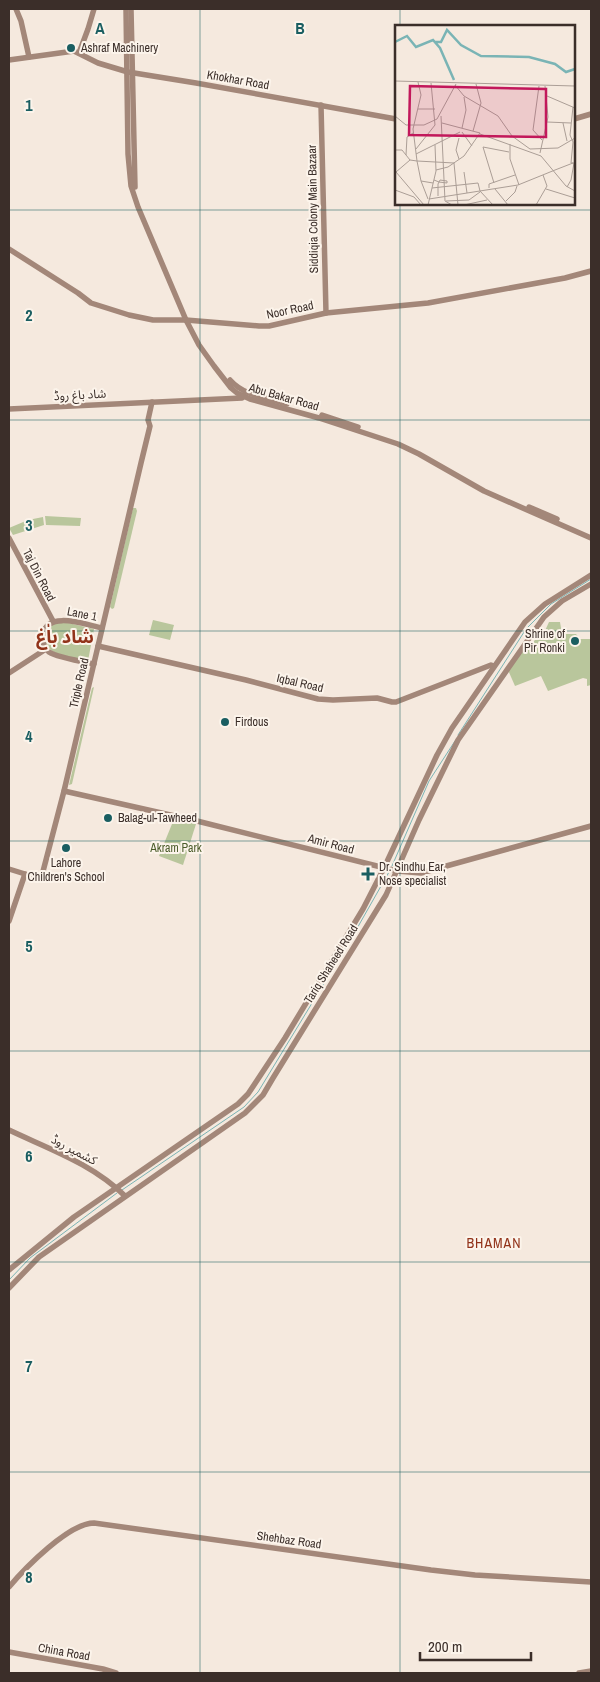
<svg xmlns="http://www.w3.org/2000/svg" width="600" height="1682" font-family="'Archivo Narrow','Noto Sans Arabic',sans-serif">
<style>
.green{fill:#b9c69c}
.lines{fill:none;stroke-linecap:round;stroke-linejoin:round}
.stream{stroke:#7ab4b5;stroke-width:1}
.secondary{stroke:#a38779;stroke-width:5.5}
.grid{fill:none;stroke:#1a5e61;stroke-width:1;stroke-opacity:0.55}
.poi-dot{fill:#1a5e61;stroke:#fcf4eb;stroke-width:2}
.labels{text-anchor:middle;stroke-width:4;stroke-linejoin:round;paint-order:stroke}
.poi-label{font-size:12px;fill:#3b2e29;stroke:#fcf4eb;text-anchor:start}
.street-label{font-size:12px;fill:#3b2e29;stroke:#fcf4eb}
.park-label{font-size:12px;fill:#4b5c2a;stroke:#fcf4eb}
.neighbourhood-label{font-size:14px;letter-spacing:1px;fill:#92331a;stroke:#fcf4eb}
.district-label{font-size:18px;font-weight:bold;fill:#92331a;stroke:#fcf4eb}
.inset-river{fill:none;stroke:#7ab4b5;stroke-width:2.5}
.inset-road{fill:none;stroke:#ab9e96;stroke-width:1}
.view{fill:#c2185b;fill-opacity:0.15;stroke:#c2185b;stroke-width:2.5}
.inset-edge{fill:none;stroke:#3b2e29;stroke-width:2.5}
.grid-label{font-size:16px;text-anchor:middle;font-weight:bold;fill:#1a5e61;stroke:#fcf4eb;stroke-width:4;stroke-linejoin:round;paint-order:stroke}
</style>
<rect width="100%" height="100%" fill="#f5e9de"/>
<g class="green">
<polygon points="133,508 136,508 137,511 114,608 112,609 110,607"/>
<polygon points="45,516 81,518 80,526 46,525"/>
<polygon points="43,517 44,525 13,535 9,528 28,520"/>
<polygon points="153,620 174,625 170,640 149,635"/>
<path d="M60 621 94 629 88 661C74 658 45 656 45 638 45 628 53 624 60 621Z"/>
<polygon points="549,622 560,622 562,634 576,634 580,639 591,639 591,685 587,686 587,679 583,678 548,691 541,676 515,686 508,670 526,643 531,646 538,635 543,635"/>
<polygon points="94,687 72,784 69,785 92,688"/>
<polygon points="174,819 196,824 183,865 159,856"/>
</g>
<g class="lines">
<g class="stream">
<polyline points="458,735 526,629 551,604 591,579"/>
<polyline points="392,866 429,781 455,741"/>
<polyline points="122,1190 244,1107 258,1092 351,939 389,872"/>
<polyline points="9,1280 30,1258 117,1193"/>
</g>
<g class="secondary">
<polyline points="16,9 21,21 29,57"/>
<polyline points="126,9 128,154 131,186 138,207 186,320 199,345 214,366 231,388 237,393 250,399 319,418 398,444 419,454 484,491 591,538"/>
<polyline points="131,9 135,187"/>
<polyline points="79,53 88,29 94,9"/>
<polyline points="9,60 74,51 98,63 128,72 196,83 396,119"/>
<polyline points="321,105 326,313"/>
<polyline points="574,119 591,114"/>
<polyline points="9,249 78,293 91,303 129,315 153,320 186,320 259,326 269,326 326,313 428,303 565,278 591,271"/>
<path d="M230 380C244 396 267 398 287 404"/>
<polyline points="9,409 242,398 244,396"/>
<polyline points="322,415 358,427"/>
<polyline points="529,507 557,519"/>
<polyline points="9,538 53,621"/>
<polyline points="98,646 246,680 318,699 333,700 377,698 392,702 396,702 491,665 494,666"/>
<path d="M94 664C84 662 56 657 49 652 44 648 41 640 43 634 48 610 86 625 102 628"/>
<polyline points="9,673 46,649"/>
<polyline points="64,791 197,821 397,871 421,873 591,826"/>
<polyline points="9,869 41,879 64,791 141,463 150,426 148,420 152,402"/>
<polyline points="9,921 25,874"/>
<path d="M9 1130C49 1149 93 1164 125 1196"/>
<polyline points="9,1270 74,1217 238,1104 248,1094 285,1038 363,909 384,868 437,755 452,728 525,622 545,604 591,575"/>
<polyline points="9,1288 39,1257 245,1113 263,1095 273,1078 386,895 419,820 458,740 544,617 562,601 591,584"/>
<path d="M9 1587C25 1568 69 1523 94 1523L431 1570 475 1575 591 1582"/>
<polyline points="9,1652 103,1669 116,1673"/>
<polyline points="579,1673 591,1671"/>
</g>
</g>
<path class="grid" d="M200 9V1673M400 9V26M400 204V1673M9 210H591M9 420H591M9 631H591M9 841H591M9 1051H591M9 1262H591M9 1472H591"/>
<g class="poi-dot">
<circle cx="71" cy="48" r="5"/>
<circle cx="575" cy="641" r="5"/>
<circle cx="225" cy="722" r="5"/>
<circle cx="108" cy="818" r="5"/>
<circle cx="66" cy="848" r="5"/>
<path d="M365.5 866.5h5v5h5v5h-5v5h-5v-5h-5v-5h5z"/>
</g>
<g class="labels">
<g class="poi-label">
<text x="81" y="52">Ashraf Machinery</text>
<text x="565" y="638" text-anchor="end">Shrine of<tspan x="565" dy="14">Pir Ronki</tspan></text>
<text x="235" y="726">Firdous</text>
<text x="118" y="822">Balag-ul-Tawheed</text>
<text x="66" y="867" text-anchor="middle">Lahore<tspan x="66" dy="14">Children's School</tspan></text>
<text x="379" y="871">Dr. Sindhu Ear,<tspan x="379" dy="14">Nose specialist</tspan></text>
</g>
<g class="street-label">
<text transform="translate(238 80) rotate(10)" y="4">Khokhar Road</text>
<text transform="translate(313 209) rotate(-91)" y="4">Siddiqia Colony Main Bazaar</text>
<text transform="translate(290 310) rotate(-12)" y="4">Noor Road</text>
<text transform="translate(80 395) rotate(-3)" y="4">شاد باغ روڈ</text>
<text transform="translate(284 397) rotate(16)" y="4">Abu Bakar Road</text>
<text transform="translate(39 575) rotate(63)" y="4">Taj Din Road</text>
<text transform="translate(82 614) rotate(11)" y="4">Lane 1</text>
<text transform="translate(79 683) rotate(-77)" y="4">Triple Road</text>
<text transform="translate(300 683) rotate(13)" y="4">Iqbal Road</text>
<text transform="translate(331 844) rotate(15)" y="4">Amir Road</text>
<text transform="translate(331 964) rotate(-58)" y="4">Tariq Shaheed Road</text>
<text transform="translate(74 1150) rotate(28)" y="4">کشمیر روڈ</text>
<text transform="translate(289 1540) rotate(8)" y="4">Shehbaz Road</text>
<text transform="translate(64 1652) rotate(10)" y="4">China Road</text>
</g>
<g class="park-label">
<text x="176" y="852">Akram Park</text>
</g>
<g class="neighbourhood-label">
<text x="494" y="1248">BHAMAN</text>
</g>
<g class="district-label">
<text x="65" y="643">شاد باٰغ</text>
</g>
</g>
<g transform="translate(395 25)">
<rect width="180" height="180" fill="#f5e9de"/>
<path class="inset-river" d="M0 17 12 11 21 22 38 15 45 23 59 55M40 17H46L52 5 66 20 86 31 134 32 160 39 171 47 180 44"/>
<path class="inset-road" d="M0 56 180 61M23 57 26 70 18 104 22 136 26 156 38 158M60 60 69 71 103 91 117 111 135 124 163 123 180 113M144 61 138 105 147 115M152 71 180 83M178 82 175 110 178 117 176 138H179M23 84H40M0 91 11 100H29L42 94 61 59M46 91 50 176 57 180M152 97 176 98M168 98 172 116M67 103 71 85 69 72M78 106 86 78 81 59M67 107 77 121M85 109 146 131 171 161 180 166M115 119V134L124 160M21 124 40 100 36 58M0 125H7L15 135 22 136M145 128 153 92 150 61M21 129 65 107M11 130 12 112 18 108M64 134 61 125 64 113M22 136 59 138M59 138 63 180M41 145 53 142 69 131 85 108 47 98M160 145 178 138M1 147 29 180M1 147 15 135M69 147 72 168M39 155 44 157 52 158V156L45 155 43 159V171M26 156 33 174M99 158 88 122 114 127M172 162 176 155 179 138M37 163 83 158 85 166M94 163V159L120 150M100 164 113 180M151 164 180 173M0 165 19 172 26 180M85 166 98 180M34 174 123 160 160 145M51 176 74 175 85 167M111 176 120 167 122 161M33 180 41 146 40 120M69 180 92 175M141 180 152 161 148 150"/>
<path class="view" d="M15 61 151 64V112L14 110Z"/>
<rect width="180" height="180" class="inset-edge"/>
</g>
<g class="grid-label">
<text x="100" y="34">A</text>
<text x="300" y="34">B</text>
<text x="29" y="111">1</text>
<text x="29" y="321">2</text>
<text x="29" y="531">3</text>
<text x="29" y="742">4</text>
<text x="29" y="952">5</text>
<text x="29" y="1162">6</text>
<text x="29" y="1372">7</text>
<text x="29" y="1583">8</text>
</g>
<rect width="600" height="1682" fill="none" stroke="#3b2e29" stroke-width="20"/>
<path d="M420 1652v8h111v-8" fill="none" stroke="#3b2e29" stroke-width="2.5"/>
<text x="428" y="1652" font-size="15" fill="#3b2e29" stroke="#fcf4eb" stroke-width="4" paint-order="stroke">200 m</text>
</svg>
